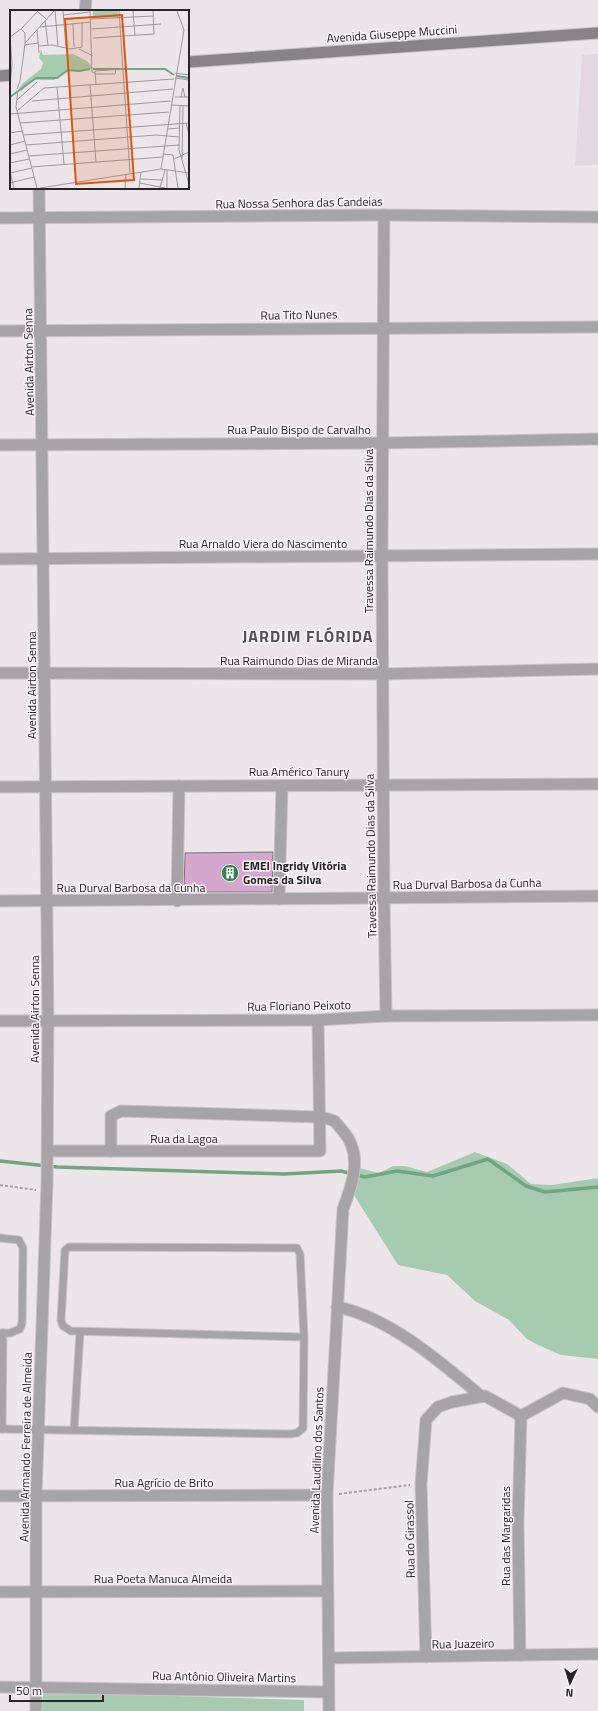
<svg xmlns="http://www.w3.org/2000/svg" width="598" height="1711" font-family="'Titillium Web',sans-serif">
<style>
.built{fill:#e4d7e2}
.green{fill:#a7cbb0}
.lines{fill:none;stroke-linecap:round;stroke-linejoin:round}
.stream{stroke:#73a581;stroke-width:3.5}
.building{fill:#d5a6ce;stroke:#787377}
.service-casing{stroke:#c9c3c8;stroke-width:9}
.minor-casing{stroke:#c9c3c8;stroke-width:13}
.tertiary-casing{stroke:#c9c3c8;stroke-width:13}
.secondary-casing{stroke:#c9c3c8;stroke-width:13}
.path{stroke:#a6a1a5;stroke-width:2;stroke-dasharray:3 2;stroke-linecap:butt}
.service{stroke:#a6a4a6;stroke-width:7}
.minor{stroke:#a6a4a6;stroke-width:11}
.tertiary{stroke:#a6a4a6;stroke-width:11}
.secondary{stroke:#878386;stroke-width:11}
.labels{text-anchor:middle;stroke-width:3;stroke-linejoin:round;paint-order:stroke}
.street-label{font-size:12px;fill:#282628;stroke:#faf3f9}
.poi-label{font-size:12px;font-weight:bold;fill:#282628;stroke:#faf3f9;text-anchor:start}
.district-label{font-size:16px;font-weight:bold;letter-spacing:1px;fill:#565156;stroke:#faf3f9}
.inset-river{fill:none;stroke:#73a581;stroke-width:2}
.inset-road{fill:none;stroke:#9e999d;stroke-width:1}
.view{fill:#de560d;fill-opacity:0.15;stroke:#de560d;stroke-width:2}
.inset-edge{fill:none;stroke:#282628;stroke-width:2}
</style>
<rect width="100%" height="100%" fill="#ece6eb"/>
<polygon class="built" points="598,54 598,165 575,166 582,55"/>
<g class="green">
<polygon points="475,1152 507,1164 531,1184 552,1185 598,1178 598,1359 561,1355 538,1345 527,1339 509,1320 475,1301 447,1275 398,1265 347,1184 355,1167 379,1173 393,1166 405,1166 427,1172"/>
<polygon points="43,1692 304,1700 304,1711 42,1711"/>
</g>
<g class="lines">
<polyline class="stream" points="0,1161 57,1167 284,1174 341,1171 365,1177 397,1171 433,1176 488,1159 526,1186 545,1192 598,1187"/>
</g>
<polygon class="building" points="273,852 272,892 184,892 185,853"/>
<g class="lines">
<defs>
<g id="service">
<polyline points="0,1238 19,1240 23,1248 22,1323 20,1329 10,1333 0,1333"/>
<polyline points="0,1429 290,1434 297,1433 303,1428 304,1337 300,1254 297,1248 69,1247 65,1250 61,1320 63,1326 71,1331 304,1337"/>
<polyline points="2,1429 3,1333"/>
<polyline points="74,1430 80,1332"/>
</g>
<g id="minor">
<polyline points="85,11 86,0"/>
<polyline points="384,215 382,557 384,898 386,1016"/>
<polyline points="0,218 384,215 598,217"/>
<polyline points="0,331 598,327"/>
<polyline points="0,445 382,443 598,439"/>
<polyline points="0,559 598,554"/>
<polyline points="0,673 383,674 598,669"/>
<polyline points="0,787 598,784"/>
<polyline points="279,899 282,786"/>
<polyline points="0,901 598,896"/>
<polyline points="177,901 179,786"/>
<polyline points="0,1021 318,1020 386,1016 598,1015"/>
<polyline points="48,1151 320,1151 318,1020"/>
<path d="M111 1151V1116L121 1111 319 1117C324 1118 330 1119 334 1121 337 1123 340 1128 343 1131 363 1154 353 1183 343 1209L327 1495 329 1711"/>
<path d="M337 1307C389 1317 442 1363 481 1396"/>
<polyline points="0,1496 327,1495"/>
<polyline points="0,1592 327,1591"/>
<polyline points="520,1655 518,1523 521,1416"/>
<polyline points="426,1657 421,1484 426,1420 438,1407 452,1402 485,1396 521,1416 563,1393 590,1399 598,1407"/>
<polyline points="329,1658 598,1654"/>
<polyline points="0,1687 328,1692"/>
</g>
<polyline id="tertiary" points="36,1711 36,1496 47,1183 48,1021 39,188"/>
<g id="secondary">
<polyline points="188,62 598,33"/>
<polyline points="0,76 11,75"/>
</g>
</defs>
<use href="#service" class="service-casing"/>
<use href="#minor" class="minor-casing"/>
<use href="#tertiary" class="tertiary-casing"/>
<use href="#secondary" class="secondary-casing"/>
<g class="path">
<polyline points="0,1185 36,1190"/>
<polyline points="339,1494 410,1485"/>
</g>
<use href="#service" class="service"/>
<use href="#minor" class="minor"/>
<use href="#tertiary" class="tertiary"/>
<use href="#secondary" class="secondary"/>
</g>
<defs>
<symbol id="building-disc" viewBox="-11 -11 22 22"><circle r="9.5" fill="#348150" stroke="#faf3f9"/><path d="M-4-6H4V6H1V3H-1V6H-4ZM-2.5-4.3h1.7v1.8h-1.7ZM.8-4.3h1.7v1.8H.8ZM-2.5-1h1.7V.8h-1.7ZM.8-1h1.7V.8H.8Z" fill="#fff"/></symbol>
</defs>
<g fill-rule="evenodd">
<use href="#building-disc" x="220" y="863" width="20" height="20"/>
</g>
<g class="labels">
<g class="street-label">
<text transform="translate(392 34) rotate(-4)" y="4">Avenida Giuseppe Muccini</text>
<text transform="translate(299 203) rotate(-1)" y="4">Rua Nossa Senhora das Candeias</text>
<text transform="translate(299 315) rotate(-1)" y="4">Rua Tito Nunes</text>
<text transform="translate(29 362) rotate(-91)" y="4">Avenida Airton Senna</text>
<text x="299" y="434">Rua Paulo Bispo de Carvalho</text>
<text transform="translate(369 531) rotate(-90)" y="4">Travessa Raimundo Dias da Silva</text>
<text x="263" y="548">Rua Arnaldo Viera do Nascimento</text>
<text x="299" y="665">Rua Raimundo Dias de Miranda</text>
<text transform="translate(32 685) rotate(-90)" y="4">Avenida Airton Senna</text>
<text x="299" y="776">Rua Américo Tanury</text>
<text transform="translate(371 856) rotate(-91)" y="4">Travessa Raimundo Dias da Silva</text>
<text transform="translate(467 884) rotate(-1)" y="4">Rua Durval Barbosa da Cunha</text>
<text x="131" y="892">Rua Durval Barbosa da Cunha</text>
<text transform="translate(299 1006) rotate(-1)" y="4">Rua Floriano Peixoto</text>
<text transform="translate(35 1009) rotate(-90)" y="4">Avenida Airton Senna</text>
<text x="184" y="1143">Rua da Lagoa</text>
<text transform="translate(26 1447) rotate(-89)" y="4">Avenida Armando Ferreira de Almeida</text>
<text transform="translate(317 1460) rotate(-88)" y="4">Avenida Laudilino dos Santos</text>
<text x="164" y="1487">Rua Agrício de Brito</text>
<text transform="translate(506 1536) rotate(-90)" y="4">Rua das Margaridas</text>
<text transform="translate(410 1539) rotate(-91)" y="4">Rua do Girassol</text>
<text x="163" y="1583">Rua Poeta Manuca Almeida</text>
<text transform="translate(463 1644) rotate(-1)" y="4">Rua Juazeiro</text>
<text transform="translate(224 1677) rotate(1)" y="4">Rua Antônio Oliveira Martins</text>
</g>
<g class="poi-label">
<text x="243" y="870">EMEI lngridy Vitória<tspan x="243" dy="14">Gomes da Silva</tspan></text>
</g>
<g class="district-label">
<text x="308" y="642">JARDIM FLÓRIDA</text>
</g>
</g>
<g transform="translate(10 10)">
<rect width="179" height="179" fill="#ece6eb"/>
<path d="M83 1H108V7L83 8ZM31 39 33 45 63 44 77 51 83 58 70 62 58 60 44 70H24L11 81 9 78 13 73 31 59 33 53 29 48Z" fill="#a7cbb0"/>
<path class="inset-river" d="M83 59H155L164 65M167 66 179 68M0 87 26 68H47L58 60 69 61 80 59"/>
<path class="inset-road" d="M27 1 36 9M45 1 48 36M53 1 56 38M80 1 82 62 86 64H105L106 60M109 1 120 163M123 1 125 25M53 5 80 2M81 9 144 6M35 11 38 35M63 14 64 37M30 17 81 12M82 19 151 14M27 20 29 43M0 27 11 19 28 1M83 28 144 24 143 1M15 33 44 1M15 35 28 33M29 36 42 35 60 39 72 37V13M69 39 83 46M165 63 179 65M165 68 179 70M86 74 85 61 112 59M0 75 2 54 0 27M80 75 86 152M47 77 54 154M7 79 10 71 15 34V23L11 19M8 80 6 97 27 178M165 87H179M171 87 173 78 175 87M7 90 27 72M22 91 163 79M161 95 179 96M170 96 169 140 179 174M7 101 34 78 164 69M0 104 161 91M10 113 159 102M176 113 179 125M157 119 170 118M0 123 12 121M13 125 179 113M0 135 15 131M16 135 146 125 169 127M0 144 17 140M153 144 163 145 168 178M18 146 169 135M164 149 179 142M172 149 173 96M0 153 19 149M21 157 153 147M151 159 174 20 167 1M0 162 4 178M0 163 22 158M131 169 152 170M0 173 24 167M130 173 155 178M30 178 151 159 179 163M115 178 116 164M129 178 131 162M150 178 155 160M157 178V160"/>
<path class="view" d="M112 5 124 170 66 174 55 9Z"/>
<rect width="179" height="179" class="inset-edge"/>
</g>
<g transform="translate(570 1683) rotate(184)" stroke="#faf3f9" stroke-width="3" paint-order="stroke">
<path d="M0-3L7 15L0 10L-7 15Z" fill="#282628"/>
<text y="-6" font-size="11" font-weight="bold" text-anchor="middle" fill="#282628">N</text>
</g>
<path d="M10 1695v6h93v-6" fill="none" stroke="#282628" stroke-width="2"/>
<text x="16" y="1695" font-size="12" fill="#282628" stroke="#faf3f9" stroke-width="3" paint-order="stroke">50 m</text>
</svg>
